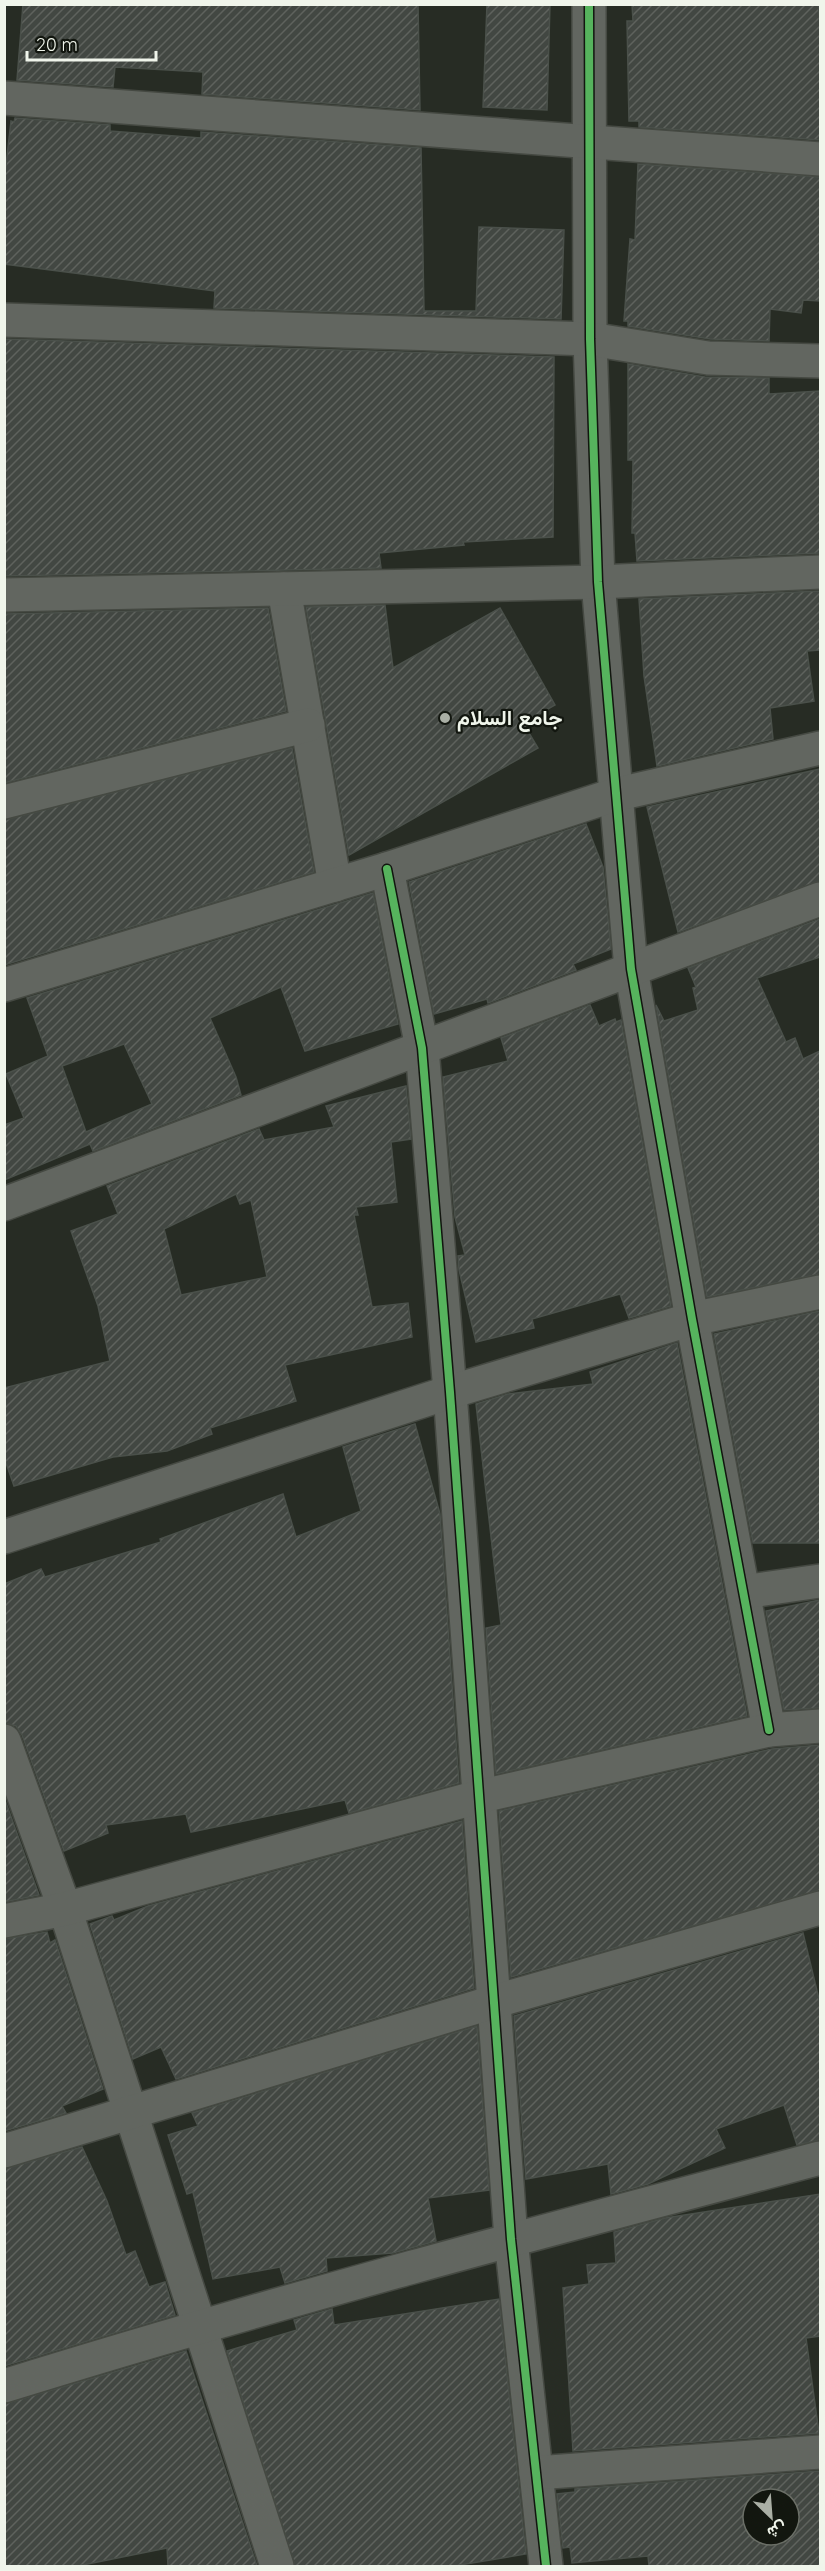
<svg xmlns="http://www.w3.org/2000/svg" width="825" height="2571" font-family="Quicksand,Vazirmatn,sans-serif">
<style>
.building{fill:url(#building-hatch);stroke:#4a504a;stroke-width:1.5;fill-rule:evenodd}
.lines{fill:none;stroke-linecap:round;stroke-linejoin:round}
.minor-casing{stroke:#454942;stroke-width:36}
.minor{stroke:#626660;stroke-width:33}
.cycleway-casing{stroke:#12160f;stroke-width:11}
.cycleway{stroke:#56b35d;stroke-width:8}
.poi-dot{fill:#aaafa5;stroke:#12160f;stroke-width:2}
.labels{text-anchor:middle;stroke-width:4.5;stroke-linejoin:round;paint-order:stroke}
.poi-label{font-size:21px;font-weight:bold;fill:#f0f5eb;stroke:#12160f;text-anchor:start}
</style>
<defs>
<pattern id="building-hatch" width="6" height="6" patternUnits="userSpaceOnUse" patternTransform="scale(1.5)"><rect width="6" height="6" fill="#424742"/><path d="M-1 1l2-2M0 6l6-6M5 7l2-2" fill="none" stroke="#5e625d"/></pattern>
</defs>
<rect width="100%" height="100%" fill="#272c24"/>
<g class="building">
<polygon points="23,4 418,4 420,110 202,94 203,72 115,67 113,87 17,80"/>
<polygon points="487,4 550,4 547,110 483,107"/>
<polygon points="632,4 818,4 820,25 820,140 639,127 639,121 629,121 627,21 633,21"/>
<polygon points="15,118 110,125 110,131 201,138 201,132 421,148 424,311 476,311 479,227 564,230 561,319 214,308 215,291 4,264 4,183 11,121 14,122"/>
<polygon points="638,164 820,177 820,301 803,300 801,313 770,309 769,341 710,339 628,326 628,321 624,321 630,239 635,240"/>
<polygon points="4,339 554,357 553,537 463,542 464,545 379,553 381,568 4,576"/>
<polygon points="628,364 705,377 769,378 769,394 820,391 820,553 637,561 635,533 632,533 633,460 628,460"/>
<polygon points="820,591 820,650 807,651 814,701 770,708 773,739 657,766 644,676 639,599"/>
<polygon points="385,605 393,668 500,608 555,705 523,723 538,748 349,855 306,607"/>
<polygon points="268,608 286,711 4,783 4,614"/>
<polygon points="292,748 314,872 4,965 4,820"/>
<polygon points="820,769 820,881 678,932 647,807"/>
<polygon points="586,824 603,867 611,949 573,964 576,970 488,1003 487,999 434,1014 409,882"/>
<path d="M373 893 398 1024 305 1051 281 987 210 1018 236 1077 241 1095 93 1151 90 1144 4 1180V1125L24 1118 6 1074 48 1056 27 998ZM124 1044 152 1104 86 1132 62 1066Z"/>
<polygon points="820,919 820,957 757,978 786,1042 795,1038 803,1059 820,1051 820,1274 707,1297 656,1005 664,1021 698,1010 693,988 696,987 688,968"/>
<polygon points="590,1005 599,1026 615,1019 616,1022 621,1020 671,1306 629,1318 620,1294 532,1319 534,1328 476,1342 459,1270 458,1256 465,1255 455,1217 443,1077 508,1061 501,1038"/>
<path d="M406 1086 411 1139 391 1142 397 1202 356 1207 358 1215H354L372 1307 408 1303 412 1337 285 1365 296 1401 210 1428 212 1434 167 1451 113 1457 14 1486 4 1457V1388L110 1361 98 1306 71 1231 118 1214 107 1186 259 1129 264 1140 334 1127 326 1106ZM236 1194 240 1204 251 1200 267 1277 181 1295 164 1229Z"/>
<polygon points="820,1311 820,1543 753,1543 714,1334"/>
<polygon points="677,1343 747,1716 496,1774 486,1628 501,1625 476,1404 508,1394 593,1384 590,1372"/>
<polygon points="415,1424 440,1514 459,1783 349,1813 345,1800 191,1832 186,1814 106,1825 108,1833 64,1851 22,1735 16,1726 4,1723 4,1584 41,1569 45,1577 161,1542 160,1539 283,1494 296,1537 361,1511 343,1447"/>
<polygon points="820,1600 820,1708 784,1710 766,1611"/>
<polygon points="820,1745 820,1890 511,1977 499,1811 772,1749"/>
<polygon points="4,1797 39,1895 4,1902"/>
<polygon points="462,1821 474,1988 176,2079 161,2047 133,2059 90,1924 112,1916 114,1920 148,1906"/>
<polygon points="47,1932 50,1943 55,1940 103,2089 62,2106 66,2113 4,2131 4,1939"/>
<polygon points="803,1933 820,2003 820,2140 797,2145 784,2105 716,2129 725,2148 648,2184 611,2194 608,2164 526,2179 514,2016"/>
<polygon points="477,2026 489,2190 428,2198 436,2241 393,2253 326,2258 327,2271 285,2283 280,2267 213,2279 193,2192 187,2194 168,2135 198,2126 192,2113"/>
<polygon points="82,2147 107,2201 126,2255 135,2251 149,2287 165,2282 175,2315 4,2366 4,2169"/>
<polygon points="820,2194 820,2336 806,2338 819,2433 573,2451 563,2288 589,2284 587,2265 616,2263 614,2232 665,2218"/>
<polygon points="499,2299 526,2554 454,2566 295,2566 227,2351 297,2330 294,2320 332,2309 334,2325"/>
<polygon points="186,2351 257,2566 168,2566 167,2548 78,2566 4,2566 4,2404"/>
<path d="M820 2471V2566H649L648 2556 572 2563 570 2547 563 2548 557 2494 575 2492V2489ZM753 2499H789V2535H753Z"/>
</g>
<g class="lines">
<defs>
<g id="minor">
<polyline points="589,4 590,339 598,582 631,969 692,1319 769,1730"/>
<polyline points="4,98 820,159"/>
<polyline points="4,320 590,339 708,358 820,361"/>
<polyline points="284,589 335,885"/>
<polyline points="4,595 598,582 820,572"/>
<polyline points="4,802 308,725"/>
<polyline points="387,869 422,1048 450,1392 511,2239 546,2566"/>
<polyline points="4,985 387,869 614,795 820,748"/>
<polyline points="4,1204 820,899"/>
<polyline points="4,1537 450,1392 692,1319 820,1292"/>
<polyline points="743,1592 820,1581"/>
<polyline points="4,1741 65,1909 277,2566"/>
<polyline points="4,1921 65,1909 478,1797 769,1730 820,1726"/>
<polyline points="4,2151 493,2002 820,1908"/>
<path d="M4 2386C274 2302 547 2230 820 2158"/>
<polyline points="536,2473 820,2452"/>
</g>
</defs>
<use href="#minor" class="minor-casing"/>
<use href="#minor" class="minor"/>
<defs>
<g id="cycleway">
<polyline points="589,4 590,339 598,582 631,969 692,1319 769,1730"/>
<polyline points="387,869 422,1048 450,1392 511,2239 546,2566"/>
</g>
</defs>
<use href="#cycleway" class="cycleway-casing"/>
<use href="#cycleway" class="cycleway"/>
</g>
<circle class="poi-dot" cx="445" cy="718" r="6"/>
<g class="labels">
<g class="poi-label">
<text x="457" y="725">جامع السلام</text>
</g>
</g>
<rect width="825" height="2571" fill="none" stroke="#f0f5eb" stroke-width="12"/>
<g transform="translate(771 2517) rotate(155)"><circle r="28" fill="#12160f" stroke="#6b6f67" stroke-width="1.5"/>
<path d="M0-4.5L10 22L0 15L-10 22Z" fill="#aaafa5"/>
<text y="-9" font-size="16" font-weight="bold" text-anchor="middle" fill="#f0f5eb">ش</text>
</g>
<path d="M27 51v9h129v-9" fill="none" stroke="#f0f5eb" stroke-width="3"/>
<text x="36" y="51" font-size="18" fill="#f0f5eb" stroke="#12160f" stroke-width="4.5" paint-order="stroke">20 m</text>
</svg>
